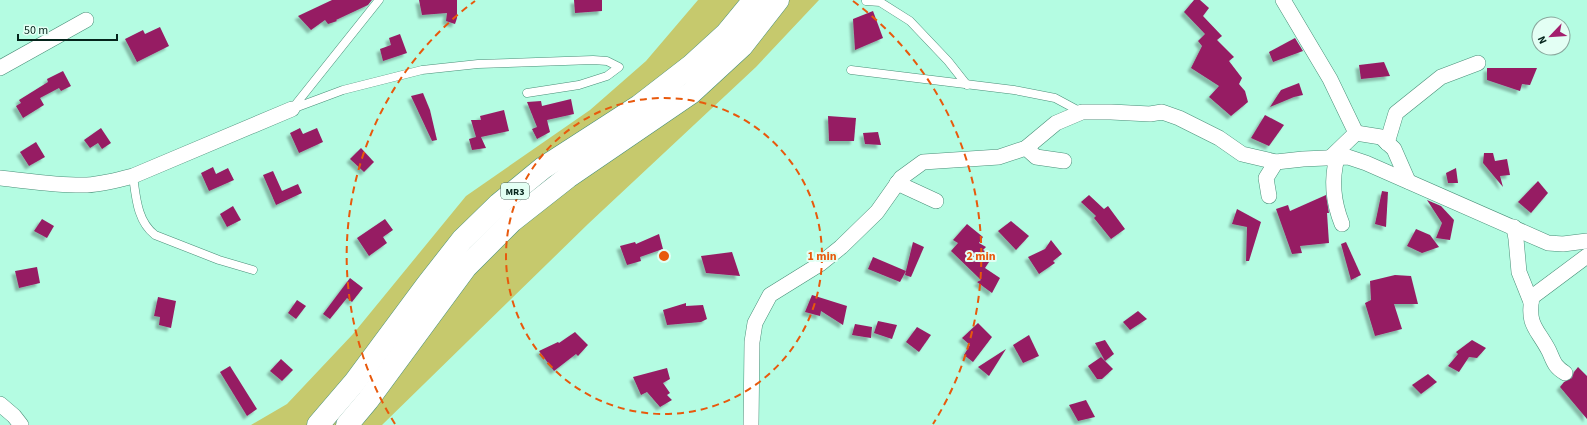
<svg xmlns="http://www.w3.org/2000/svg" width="1587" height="425" font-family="'Source Sans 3',sans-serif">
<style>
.green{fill:#c6c96d}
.building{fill:#961c64;filter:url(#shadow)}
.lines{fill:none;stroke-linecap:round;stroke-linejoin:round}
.lane-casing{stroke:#498f78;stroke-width:9}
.street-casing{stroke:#498f78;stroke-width:16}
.highway-casing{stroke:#498f78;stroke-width:23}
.lane{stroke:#fff;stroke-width:8}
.street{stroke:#fff;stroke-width:15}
.highway{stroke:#fff;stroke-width:22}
.ring{fill:none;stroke:#e8590c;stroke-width:2;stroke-dasharray:7 5}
.labels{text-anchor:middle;stroke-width:4;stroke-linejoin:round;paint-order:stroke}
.shield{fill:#e3fff4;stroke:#48665c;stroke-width:1}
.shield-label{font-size:10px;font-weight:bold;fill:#05241b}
.centre{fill:#e8590c;stroke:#e3fff4;stroke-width:2}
.ring-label{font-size:12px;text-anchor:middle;font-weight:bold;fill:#e8590c;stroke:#e3fff4;stroke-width:4;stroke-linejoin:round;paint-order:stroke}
</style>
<defs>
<filter id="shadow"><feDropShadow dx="-3.5" dy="3.5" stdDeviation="1" flood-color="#0004"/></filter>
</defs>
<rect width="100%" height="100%" fill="#b4fce2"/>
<polygon class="green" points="698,0 819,0 756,67 588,224 382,425 251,425 287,404 353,334 466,196 590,110 646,61"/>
<g class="building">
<polygon points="332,0 372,0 368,5 336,20 337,21 328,24 325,20 311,30 298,16"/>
<polygon points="419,0 457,0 457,18 455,24 446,21 447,13 422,15"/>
<polygon points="574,0 602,0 602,11 575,13"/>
<polygon points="1194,0 1200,0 1209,8 1203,16 1222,36 1217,40 1234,57 1229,61 1242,78 1239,84 1245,91 1248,102 1231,116 1209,97 1219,86 1191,68 1202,46 1198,41 1205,34 1184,12"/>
<polygon points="873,11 883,38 855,50 853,19"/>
<polygon points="160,27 169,46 137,62 125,39 143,30 145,34"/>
<polygon points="400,34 407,53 383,61 380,49 391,45 389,38"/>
<polygon points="1295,38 1303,51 1273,62 1269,52"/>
<polygon points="1384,62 1390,76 1361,79 1359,65"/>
<polygon points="1487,68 1537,68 1530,85 1522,84 1520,91 1487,80"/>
<polygon points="63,71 71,86 61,91 59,88 40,98 44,105 23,118 16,106 21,103 19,100 48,82 47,79"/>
<polygon points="1299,83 1303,95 1294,97 1270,107 1281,90"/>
<polygon points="423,93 430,110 437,140 432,141 411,96"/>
<polygon points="571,99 574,114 547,120 550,132 537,139 532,129 537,127 527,102 541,101 542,106"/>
<polygon points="504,110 509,131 481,137 486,148 472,150 469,139 476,137 471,120 481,120 480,116"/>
<polygon points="1265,115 1284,125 1269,146 1251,138"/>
<polygon points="828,116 856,118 854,141 829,141"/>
<polygon points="101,128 111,143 102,149 98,143 90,148 84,140"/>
<polygon points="300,128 303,134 317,128 323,142 299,153 290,133"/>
<polygon points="878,132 881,145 865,144 863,133"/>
<polygon points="36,142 45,157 29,166 20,152"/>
<polygon points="361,148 374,162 364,172 350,159"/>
<polygon points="1484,153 1493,153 1495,161 1507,159 1510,175 1500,176 1503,187 1483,163"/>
<polygon points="213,167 216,174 228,168 234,180 209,191 201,173"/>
<polygon points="1456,168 1458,183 1448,183 1446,173"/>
<polygon points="273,171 282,191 298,184 302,193 276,205 263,175"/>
<polygon points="1538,181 1548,193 1531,213 1518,202"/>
<polygon points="1382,191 1388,192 1386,227 1375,224"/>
<polygon points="1089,195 1104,209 1108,206 1125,229 1111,239 1094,218 1096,216 1081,202"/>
<polygon points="1326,195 1329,213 1327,213 1329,243 1300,246 1302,253 1292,254 1276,209 1288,205 1290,211"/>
<polygon points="1427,200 1441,206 1454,220 1450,240 1436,238 1442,223"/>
<polygon points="233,206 241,220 227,227 220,214"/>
<polygon points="1237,209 1261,222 1249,261 1246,261 1247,227 1232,224"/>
<polygon points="42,219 54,226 47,238 34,231"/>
<polygon points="385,219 393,230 383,237 387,243 369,256 357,238"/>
<polygon points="1011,221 1029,236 1016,250 998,231"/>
<polygon points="967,224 983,237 979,243 986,247 983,250 993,256 985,268 1000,278 992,293 977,282 981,280 951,251 958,243 953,240"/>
<polygon points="1416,229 1430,235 1439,247 1422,253 1407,246"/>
<polygon points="659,234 663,249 640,257 641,261 627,265 620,246 635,242 636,244"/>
<polygon points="1051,240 1062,254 1053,261 1055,263 1039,274 1028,257 1045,249"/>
<polygon points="913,242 924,247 911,277 905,275"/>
<polygon points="1346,242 1361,275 1351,280 1341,244"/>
<polygon points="732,252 740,276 706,273 701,256"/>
<polygon points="873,257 906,271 900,282 868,269"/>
<polygon points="37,267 40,283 19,288 15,271"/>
<polygon points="1395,275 1411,276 1418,304 1394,304 1402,329 1375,336 1365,303 1371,300 1370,281"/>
<polygon points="350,278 363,288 352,302 347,298 330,319 323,314"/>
<polygon points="812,295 847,306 843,325 821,311 820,316 805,312"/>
<polygon points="158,297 176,301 171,328 159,325 160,317 154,316"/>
<polygon points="297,300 306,306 296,319 288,313"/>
<polygon points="686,303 686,306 703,305 707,319 701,322 667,325 663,310"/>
<polygon points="1138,311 1147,319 1130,330 1123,322"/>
<polygon points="878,321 897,325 892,339 874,333"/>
<polygon points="978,323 992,337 973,362 964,355 970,345 962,338"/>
<polygon points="855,324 872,327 871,338 852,335"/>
<polygon points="917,327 931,335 919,352 906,342"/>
<polygon points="575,332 588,345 578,356 576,354 554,371 539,351 558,342 559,343"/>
<polygon points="1029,335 1039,356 1023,363 1013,345"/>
<polygon points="1105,340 1114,354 1105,361 1095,343"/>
<polygon points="1472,340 1486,348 1477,358 1469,357 1459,372 1448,366 1458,354 1456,352"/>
<polygon points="1006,349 989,376 978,367"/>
<polygon points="1101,357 1113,369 1102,379 1097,379 1088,366"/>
<polygon points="281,359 293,370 282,381 270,371"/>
<polygon points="230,366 257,409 247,416 220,372"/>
<polygon points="1578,367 1587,376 1587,419 1560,387 1564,382 1572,378 1574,372"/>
<polygon points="667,368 670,379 663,383 670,393 667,395 672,400 660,407 647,392 641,395 633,377"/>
<polygon points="1428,374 1437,382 1421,394 1412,385"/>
<polygon points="1086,400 1095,417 1078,421 1069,405"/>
</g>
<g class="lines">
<defs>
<g id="lane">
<polyline points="379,0 292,109 343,90 422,70 478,64 593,60 607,61 619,67 607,76 579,85 527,93"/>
<polyline points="866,1 880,2 910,21 948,61 967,85"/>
<polyline points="851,70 1014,90 1055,98 1081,112"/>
<path d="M133 176C136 197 137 221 155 235L219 260 253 270"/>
</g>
<g id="street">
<polyline points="1283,0 1330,79 1356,133 1330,158"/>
<polyline points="0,68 86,20"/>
<polyline points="1356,133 1381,137 1394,149 1408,181"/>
<polyline points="1387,143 1396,113 1441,77 1478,63"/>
<polyline points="1026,148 1036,157 1064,161"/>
<path d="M1337 158C1331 180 1334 204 1342 224"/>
<path d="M0 178C29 181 58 186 87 185 103 184 118 180 133 176L292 109"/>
<polyline points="897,183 936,201"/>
<polyline points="1269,196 1266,178 1276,162"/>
<polyline points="1514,227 1516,239 1519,272 1531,302"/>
<path d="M1565 373C1554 366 1554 362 1549 351 1537 328 1527 326 1532 297L1587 256"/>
<polyline points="0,404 14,416 21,425"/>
<polyline points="751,425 752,342 755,323 770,295 820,264 841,247 877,212 901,178 923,162 999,157 1026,148 1056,123 1082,112 1111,112 1150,114 1162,112 1179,118 1219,138 1242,154 1276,162 1303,159 1348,157 1366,163 1548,243 1563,244 1587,241"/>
</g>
<g id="highway">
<polyline points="318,425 354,383 426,286 462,240 499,204 543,168 639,106 692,65 726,34 754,0"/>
<polyline points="347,425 368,400 466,267 512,221 568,177 691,93 742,46 778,0"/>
</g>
</defs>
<use href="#lane" class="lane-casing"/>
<use href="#street" class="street-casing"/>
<use href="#highway" class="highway-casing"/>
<use href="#lane" class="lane"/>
<use href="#street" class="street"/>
<use href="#highway" class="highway"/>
</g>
<g class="ring">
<circle cx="664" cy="256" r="158"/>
<path d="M395 424A317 317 0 0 1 475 1M853 1A317 317 0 0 1 933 424"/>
</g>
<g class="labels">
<rect class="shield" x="501" y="183" width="28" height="16" rx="3"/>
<g class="shield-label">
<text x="515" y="195">MR3</text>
</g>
</g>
<circle cx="664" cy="256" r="6" class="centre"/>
<g class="ring-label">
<text x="822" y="260">1 min</text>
<text x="981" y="260">2 min</text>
</g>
<g transform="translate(1551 36) rotate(245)"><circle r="19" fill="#e3fff4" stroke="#8aa79d"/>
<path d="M0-3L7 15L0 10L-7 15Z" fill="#a31f6d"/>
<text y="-6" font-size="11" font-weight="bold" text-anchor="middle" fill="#05241b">N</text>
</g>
<path d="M18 34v6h99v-6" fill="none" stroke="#05241b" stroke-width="2"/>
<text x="24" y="34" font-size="12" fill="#05241b" stroke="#e3fff4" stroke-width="3" paint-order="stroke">50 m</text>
</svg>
